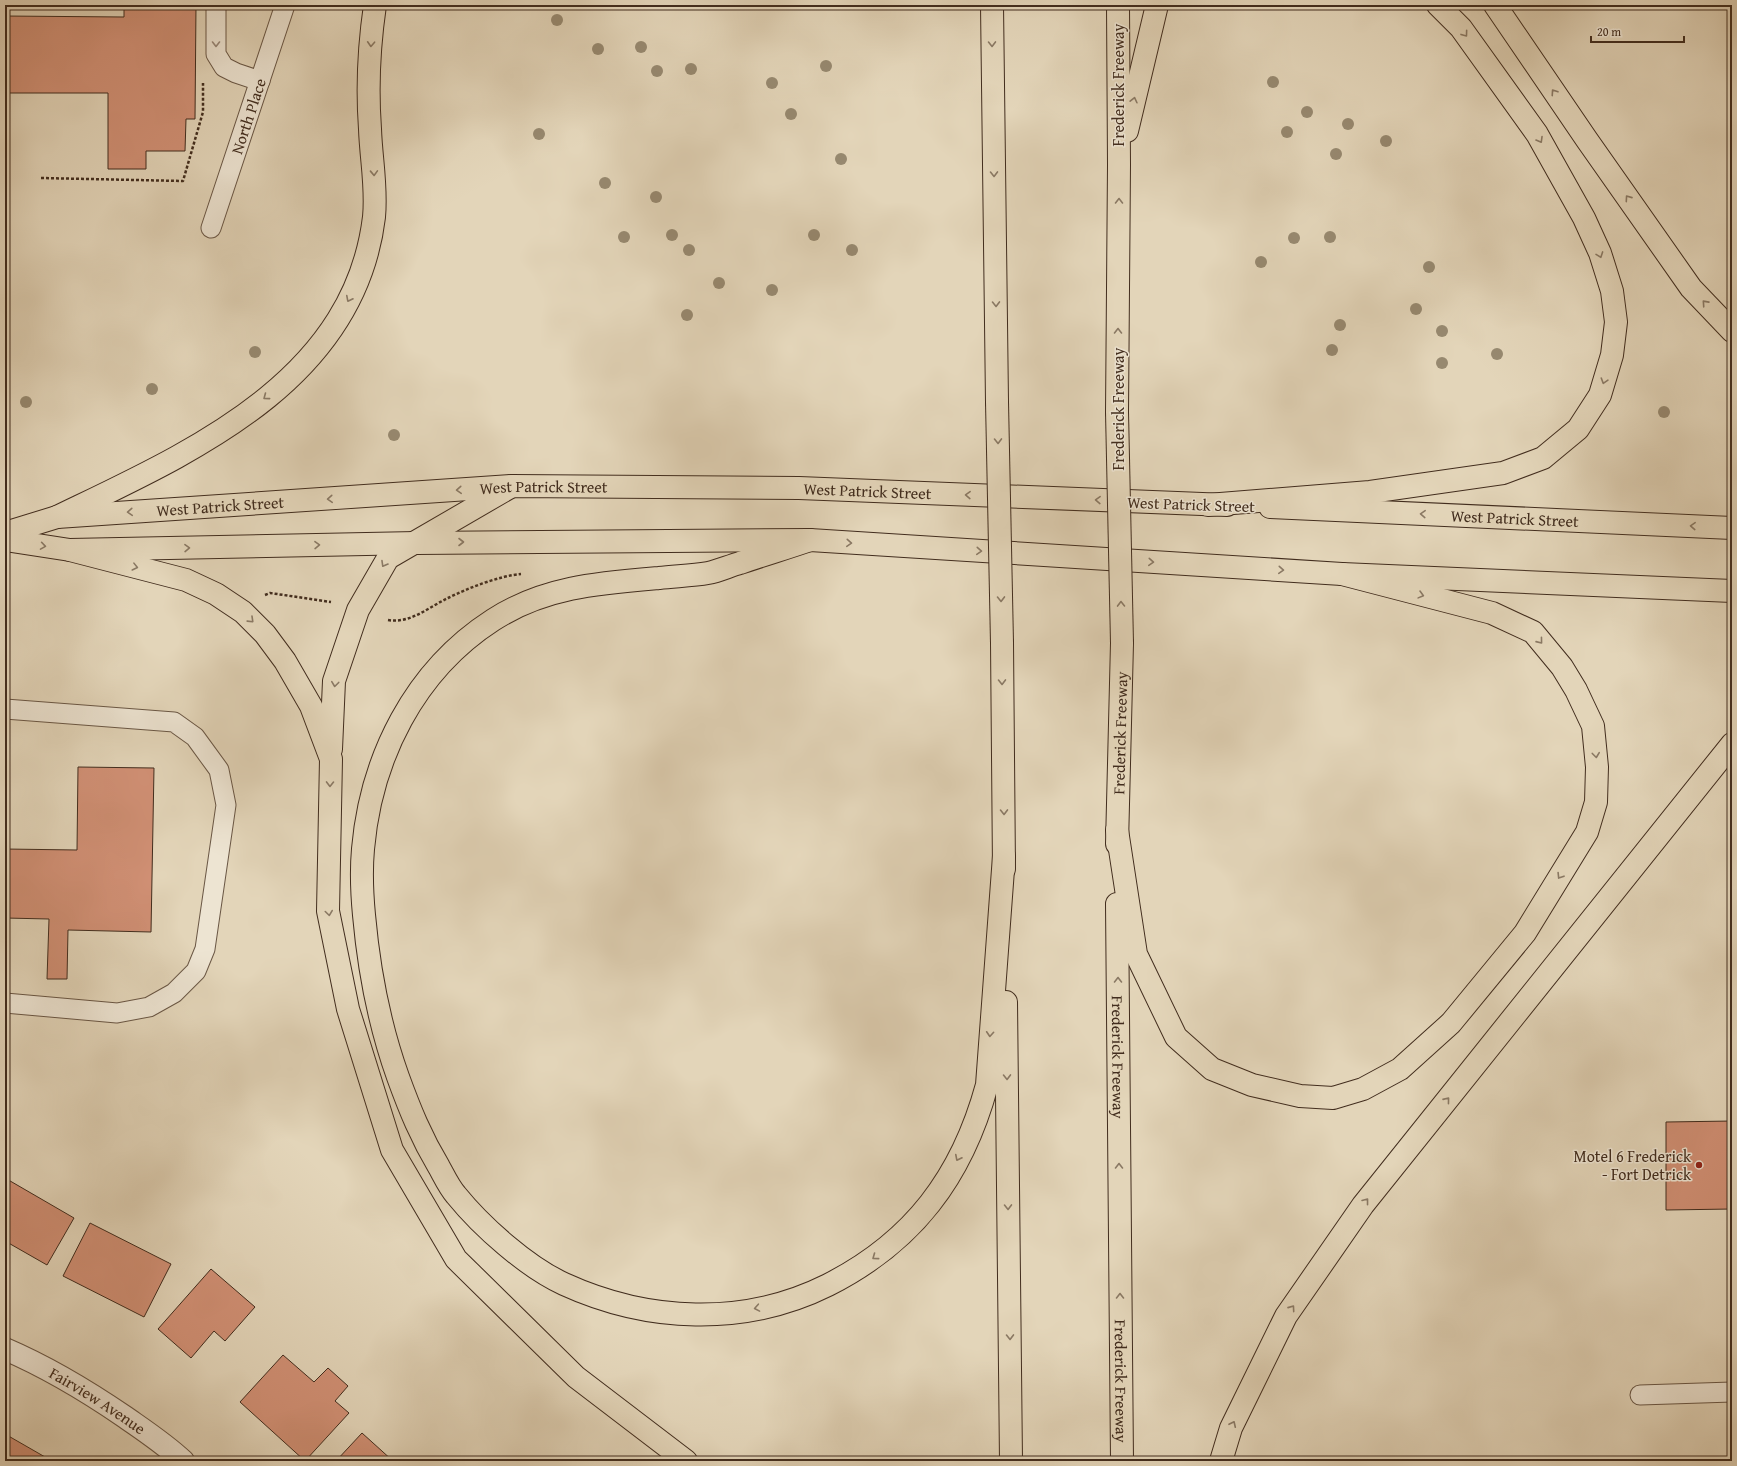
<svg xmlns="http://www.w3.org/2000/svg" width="1737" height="1466" font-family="'Gentium Book Plus',serif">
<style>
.building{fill:#d19075;stroke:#422d1e}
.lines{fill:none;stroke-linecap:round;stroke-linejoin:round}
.service-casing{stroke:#6a5745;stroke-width:21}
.tertiary-casing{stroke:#6a5745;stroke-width:24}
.primary-casing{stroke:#422d1e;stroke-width:24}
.motorway-casing{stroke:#422d1e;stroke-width:24}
.path{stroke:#422d1e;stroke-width:2.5;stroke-dasharray:3 2;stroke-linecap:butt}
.service{stroke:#ede4d2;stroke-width:19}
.tertiary{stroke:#ede4d2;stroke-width:22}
.primary{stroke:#e3d5b9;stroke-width:22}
.motorway{stroke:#e3d5b9;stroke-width:22}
.motorway-bridge-casing{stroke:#422d1e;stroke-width:24;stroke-linecap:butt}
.motorway-bridge{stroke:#e3d5b9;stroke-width:22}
.tree{fill:#978970}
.oneway{stroke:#8a7964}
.oneway2{stroke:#988878}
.poi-dot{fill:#8f2418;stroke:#ede4d2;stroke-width:1.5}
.labels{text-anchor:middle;stroke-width:3;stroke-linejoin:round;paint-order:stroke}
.street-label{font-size:16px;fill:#422d1e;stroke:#ede4d2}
.poi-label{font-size:16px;fill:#422d1e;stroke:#ede4d2;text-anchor:end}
</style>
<rect width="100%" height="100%" fill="#e3d5b9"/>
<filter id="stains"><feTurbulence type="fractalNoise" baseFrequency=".005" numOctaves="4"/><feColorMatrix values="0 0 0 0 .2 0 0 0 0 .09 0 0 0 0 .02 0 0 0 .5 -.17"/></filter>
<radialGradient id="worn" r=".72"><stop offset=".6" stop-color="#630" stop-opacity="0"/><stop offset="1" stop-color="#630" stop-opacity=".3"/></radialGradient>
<g class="building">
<polygon points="124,5 196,5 195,119 186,119 185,151 146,151 146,169 108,169 108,93 5,93 5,16 124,17"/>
<polygon points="78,767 154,768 151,932 68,930 67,979 47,979 49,919 5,918 5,849 77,850"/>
<polygon points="1732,1121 1732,1209 1666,1210 1666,1122"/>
<polygon points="5,1178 74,1218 47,1265 5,1241"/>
<polygon points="90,1223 171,1264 144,1317 63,1276"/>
<polygon points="211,1269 255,1307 225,1341 214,1331 191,1358 158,1329"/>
<polygon points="283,1355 314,1382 328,1368 348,1386 335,1401 349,1413 305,1461 240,1402"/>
<polygon points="362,1433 393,1461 336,1461"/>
<polygon points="5,1434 52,1461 5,1461"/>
</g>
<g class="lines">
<defs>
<g id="service">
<polyline points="216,5 216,54 224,67 236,73 260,81"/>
<path id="s1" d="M211 228 285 5"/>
<polyline points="5,709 174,722 195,737 219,770 226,805 205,949 196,971 174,993 149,1007 117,1013 5,1003"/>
<polyline points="1640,1395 1732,1392"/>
</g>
<g id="tertiary">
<path id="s2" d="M5 1349C47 1367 87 1391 125 1417 145 1431 165 1444 183 1461"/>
</g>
<g id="primary">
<path id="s3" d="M1270 507 1732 528"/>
<path id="s4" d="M5 533 57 517 512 486 799 488 1227 505"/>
<polyline points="5,540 70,550 416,543 810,540 1342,574 1732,591"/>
</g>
<g id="motorway">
<polyline points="992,5 997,402"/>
<polyline points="1495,5 1587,140 1691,288 1732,331"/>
<polyline points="1127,131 1157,5"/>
<polyline points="1117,412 1119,165 1118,5"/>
<polyline points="1208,505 1370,492 1503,473 1543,458 1578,429 1600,395 1612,355 1616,322 1612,291 1600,253 1584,218 1537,134 1461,28 1438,5"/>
<path d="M57 517C189 453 354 383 374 217 377 187 371 159 370 129 367 88 369 46 375 5"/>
<path d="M810 540C787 548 763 555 740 563 729 566 719 571 708 573 692 576 675 576 659 578 599 583 544 587 493 620 414 671 371 758 363 849 361 871 362 894 364 915 369 971 379 1024 398 1077 410 1110 421 1137 439 1167 444 1176 449 1187 456 1195 482 1227 527 1267 564 1284 647 1322 744 1327 828 1285 913 1242 962 1177 987 1085L1004 856"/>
<polyline points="70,550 186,580 216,594 243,612 265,634 285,661 311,706 331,759 328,911 348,1009 392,1150 456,1259 576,1377 686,1461"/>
<polyline points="1002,643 1004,869"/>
<polyline points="331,749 334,681 358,610 388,558 512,486"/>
<polyline points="1117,830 1136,954 1176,1037 1212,1069 1252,1085 1300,1096 1333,1098 1363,1089 1400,1069 1451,1023 1525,933 1587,832 1596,802 1597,767 1593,726 1576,690 1562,667 1533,632 1492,613 1342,574"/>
<path id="s5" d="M1117 844 1122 643"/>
<path id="s6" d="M1117 904 1122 1461"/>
<polyline points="1006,1002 1011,1461"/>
<polyline points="1221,1461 1231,1428 1286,1316 1363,1205 1732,744"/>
</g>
</defs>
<use href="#service" class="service-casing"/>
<use href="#tertiary" class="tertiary-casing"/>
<use href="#primary" class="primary-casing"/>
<use href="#motorway" class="motorway-casing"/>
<g class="path">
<polyline points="41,178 183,181 203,112 203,83"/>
<polyline points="265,595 270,593 331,602"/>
<path d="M388 620C410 624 429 607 448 598 468 588 499 576 521 574"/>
</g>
<use href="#service" class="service"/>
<use href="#tertiary" class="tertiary"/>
<use href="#primary" class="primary"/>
<use href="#motorway" class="motorway"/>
<defs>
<g id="motorway-bridge">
<polyline points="997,402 1002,643"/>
<polyline points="1117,412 1122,643"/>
</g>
</defs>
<use href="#motorway-bridge" class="motorway-bridge-casing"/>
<use href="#motorway-bridge" class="motorway-bridge"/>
</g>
<g class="tree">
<circle cx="557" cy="20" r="6"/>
<circle cx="641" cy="47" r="6"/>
<circle cx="598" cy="49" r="6"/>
<circle cx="826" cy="66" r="6"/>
<circle cx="691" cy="69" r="6"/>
<circle cx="657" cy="71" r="6"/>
<circle cx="1273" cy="82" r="6"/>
<circle cx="772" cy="83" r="6"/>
<circle cx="1307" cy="112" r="6"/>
<circle cx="791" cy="114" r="6"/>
<circle cx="1348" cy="124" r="6"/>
<circle cx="1287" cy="132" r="6"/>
<circle cx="539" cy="134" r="6"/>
<circle cx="1386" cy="141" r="6"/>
<circle cx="1336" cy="154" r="6"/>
<circle cx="841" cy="159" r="6"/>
<circle cx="605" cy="183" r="6"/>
<circle cx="656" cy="197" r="6"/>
<circle cx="672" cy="235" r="6"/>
<circle cx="814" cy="235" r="6"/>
<circle cx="624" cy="237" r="6"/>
<circle cx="1330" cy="237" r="6"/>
<circle cx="1294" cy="238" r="6"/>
<circle cx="689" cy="250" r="6"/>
<circle cx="852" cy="250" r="6"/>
<circle cx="1261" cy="262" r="6"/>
<circle cx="1429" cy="267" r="6"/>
<circle cx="719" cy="283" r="6"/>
<circle cx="772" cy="290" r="6"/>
<circle cx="1416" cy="309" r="6"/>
<circle cx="687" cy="315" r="6"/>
<circle cx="1340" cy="325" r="6"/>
<circle cx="1442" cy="331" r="6"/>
<circle cx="1332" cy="350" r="6"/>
<circle cx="255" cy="352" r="6"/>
<circle cx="1497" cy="354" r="6"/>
<circle cx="1442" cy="363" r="6"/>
<circle cx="152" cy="389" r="6"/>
<circle cx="26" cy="402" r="6"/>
<circle cx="1664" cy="412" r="6"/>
<circle cx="394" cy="435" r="6"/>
</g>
<defs><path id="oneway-chevron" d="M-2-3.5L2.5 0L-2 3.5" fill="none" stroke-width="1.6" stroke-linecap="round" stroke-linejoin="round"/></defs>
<g class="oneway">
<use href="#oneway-chevron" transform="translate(1465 34) rotate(54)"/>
<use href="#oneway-chevron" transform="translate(371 44) rotate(93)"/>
<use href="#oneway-chevron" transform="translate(992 44) rotate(89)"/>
<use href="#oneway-chevron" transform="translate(1554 92) rotate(-124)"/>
<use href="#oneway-chevron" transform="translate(1134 100) rotate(-77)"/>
<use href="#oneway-chevron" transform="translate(1540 140) rotate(60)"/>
<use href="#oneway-chevron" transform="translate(374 173) rotate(88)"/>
<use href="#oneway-chevron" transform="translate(994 174) rotate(89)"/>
<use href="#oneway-chevron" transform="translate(1628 198) rotate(-125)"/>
<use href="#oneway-chevron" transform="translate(1119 201) rotate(-90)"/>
<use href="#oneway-chevron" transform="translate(1600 255) rotate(70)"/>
<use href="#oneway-chevron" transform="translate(349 299) rotate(117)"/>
<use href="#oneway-chevron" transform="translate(1705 303) rotate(-132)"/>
<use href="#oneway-chevron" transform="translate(996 304) rotate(89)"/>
<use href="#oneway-chevron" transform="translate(1118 331) rotate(-90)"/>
<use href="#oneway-chevron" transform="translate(1604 381) rotate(107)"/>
<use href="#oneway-chevron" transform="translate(266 397) rotate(143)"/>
<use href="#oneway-chevron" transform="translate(998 441) rotate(89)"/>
<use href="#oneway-chevron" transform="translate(459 490) rotate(176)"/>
<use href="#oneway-chevron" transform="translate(968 495) rotate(-178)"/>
<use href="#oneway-chevron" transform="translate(330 499) rotate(176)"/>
<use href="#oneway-chevron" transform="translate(1098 500) rotate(-178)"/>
<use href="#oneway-chevron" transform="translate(130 512) rotate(176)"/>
<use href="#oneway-chevron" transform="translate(1423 514) rotate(-177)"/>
<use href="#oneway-chevron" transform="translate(1693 526) rotate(-177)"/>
<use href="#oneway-chevron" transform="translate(461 542)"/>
<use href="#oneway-chevron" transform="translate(849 543) rotate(4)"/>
<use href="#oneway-chevron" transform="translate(317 545) rotate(-1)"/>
<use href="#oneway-chevron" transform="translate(43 546) rotate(9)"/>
<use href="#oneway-chevron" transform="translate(187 548) rotate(-1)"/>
<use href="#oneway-chevron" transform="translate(979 551) rotate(4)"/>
<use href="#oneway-chevron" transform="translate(1151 562) rotate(4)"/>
<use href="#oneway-chevron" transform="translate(384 564) rotate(120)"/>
<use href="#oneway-chevron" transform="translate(135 567) rotate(14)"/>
<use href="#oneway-chevron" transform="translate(1281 570) rotate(4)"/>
<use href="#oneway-chevron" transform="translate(1421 595) rotate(15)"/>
<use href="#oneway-chevron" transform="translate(1001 599) rotate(89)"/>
<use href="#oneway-chevron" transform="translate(1121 604) rotate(-91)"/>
<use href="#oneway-chevron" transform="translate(251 620) rotate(44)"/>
<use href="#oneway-chevron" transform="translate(1540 641) rotate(51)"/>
<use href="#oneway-chevron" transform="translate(1002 682) rotate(89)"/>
<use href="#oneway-chevron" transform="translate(335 684) rotate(97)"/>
<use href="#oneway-chevron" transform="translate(1596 755) rotate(83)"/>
<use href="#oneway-chevron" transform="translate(330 784) rotate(91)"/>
<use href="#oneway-chevron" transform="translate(1004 812) rotate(89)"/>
<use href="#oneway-chevron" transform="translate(1560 876) rotate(122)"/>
<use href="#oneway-chevron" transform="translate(329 913) rotate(82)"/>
<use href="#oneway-chevron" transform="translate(1118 980) rotate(-90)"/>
<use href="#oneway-chevron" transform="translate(990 1034) rotate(94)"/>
<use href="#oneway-chevron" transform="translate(1007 1077) rotate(89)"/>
<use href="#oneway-chevron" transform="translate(1447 1100) rotate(-51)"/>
<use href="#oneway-chevron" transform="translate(958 1158) rotate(117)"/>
<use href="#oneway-chevron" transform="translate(1119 1166) rotate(-90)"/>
<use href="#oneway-chevron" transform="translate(1366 1201) rotate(-52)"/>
<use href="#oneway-chevron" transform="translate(1008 1207) rotate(89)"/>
<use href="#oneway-chevron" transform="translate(875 1257) rotate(144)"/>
<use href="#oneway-chevron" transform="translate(1120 1296) rotate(-90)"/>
<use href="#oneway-chevron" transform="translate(757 1308) rotate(170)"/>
<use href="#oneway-chevron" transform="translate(1292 1308) rotate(-55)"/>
<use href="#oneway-chevron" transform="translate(1010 1337) rotate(89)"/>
<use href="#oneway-chevron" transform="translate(1233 1424) rotate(-65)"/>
</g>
<use class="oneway2" href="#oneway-chevron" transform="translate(216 44) rotate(90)"/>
<circle class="poi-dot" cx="1699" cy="1165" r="4"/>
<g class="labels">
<g class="street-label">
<text transform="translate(1118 85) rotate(-90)" y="6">Frederick Freeway</text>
<text dy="6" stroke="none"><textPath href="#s1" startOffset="118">North Place</textPath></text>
<text transform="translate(1118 409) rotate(-90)" y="6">Frederick Freeway</text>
<text dy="6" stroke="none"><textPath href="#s4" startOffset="542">West Patrick Street</textPath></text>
<text dy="6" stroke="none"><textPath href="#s4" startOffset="866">West Patrick Street</textPath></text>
<text transform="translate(1191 504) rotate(2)" y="6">West Patrick Street</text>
<text dy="6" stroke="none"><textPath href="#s4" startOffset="218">West Patrick Street</textPath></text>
<text dy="6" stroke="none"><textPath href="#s3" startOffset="245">West Patrick Street</textPath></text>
<text dy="6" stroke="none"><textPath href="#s5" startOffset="111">Frederick Freeway</textPath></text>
<text dy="6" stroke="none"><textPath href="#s6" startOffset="153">Frederick Freeway</textPath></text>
<text dy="6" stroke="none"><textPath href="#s6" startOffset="477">Frederick Freeway</textPath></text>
<text dy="6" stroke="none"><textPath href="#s2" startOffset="106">Fairview Avenue</textPath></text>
</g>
<g class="poi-label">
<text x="1691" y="1162">Motel 6 Frederick<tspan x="1691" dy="18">- Fort Detrick</tspan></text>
</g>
</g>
<rect width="1737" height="1466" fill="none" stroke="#e3d5b9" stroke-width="20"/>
<rect x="6" y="6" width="1725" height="1454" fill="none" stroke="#422d1e" stroke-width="2"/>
<rect x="10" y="10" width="1717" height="1446" fill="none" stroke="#422d1e"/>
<path d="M1591 36v6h93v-6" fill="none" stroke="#422d1e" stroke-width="2"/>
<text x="1597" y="36" font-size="12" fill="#422d1e" stroke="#ede4d2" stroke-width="3" paint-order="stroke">20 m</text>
<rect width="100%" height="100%" filter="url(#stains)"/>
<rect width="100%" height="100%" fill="url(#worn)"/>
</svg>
